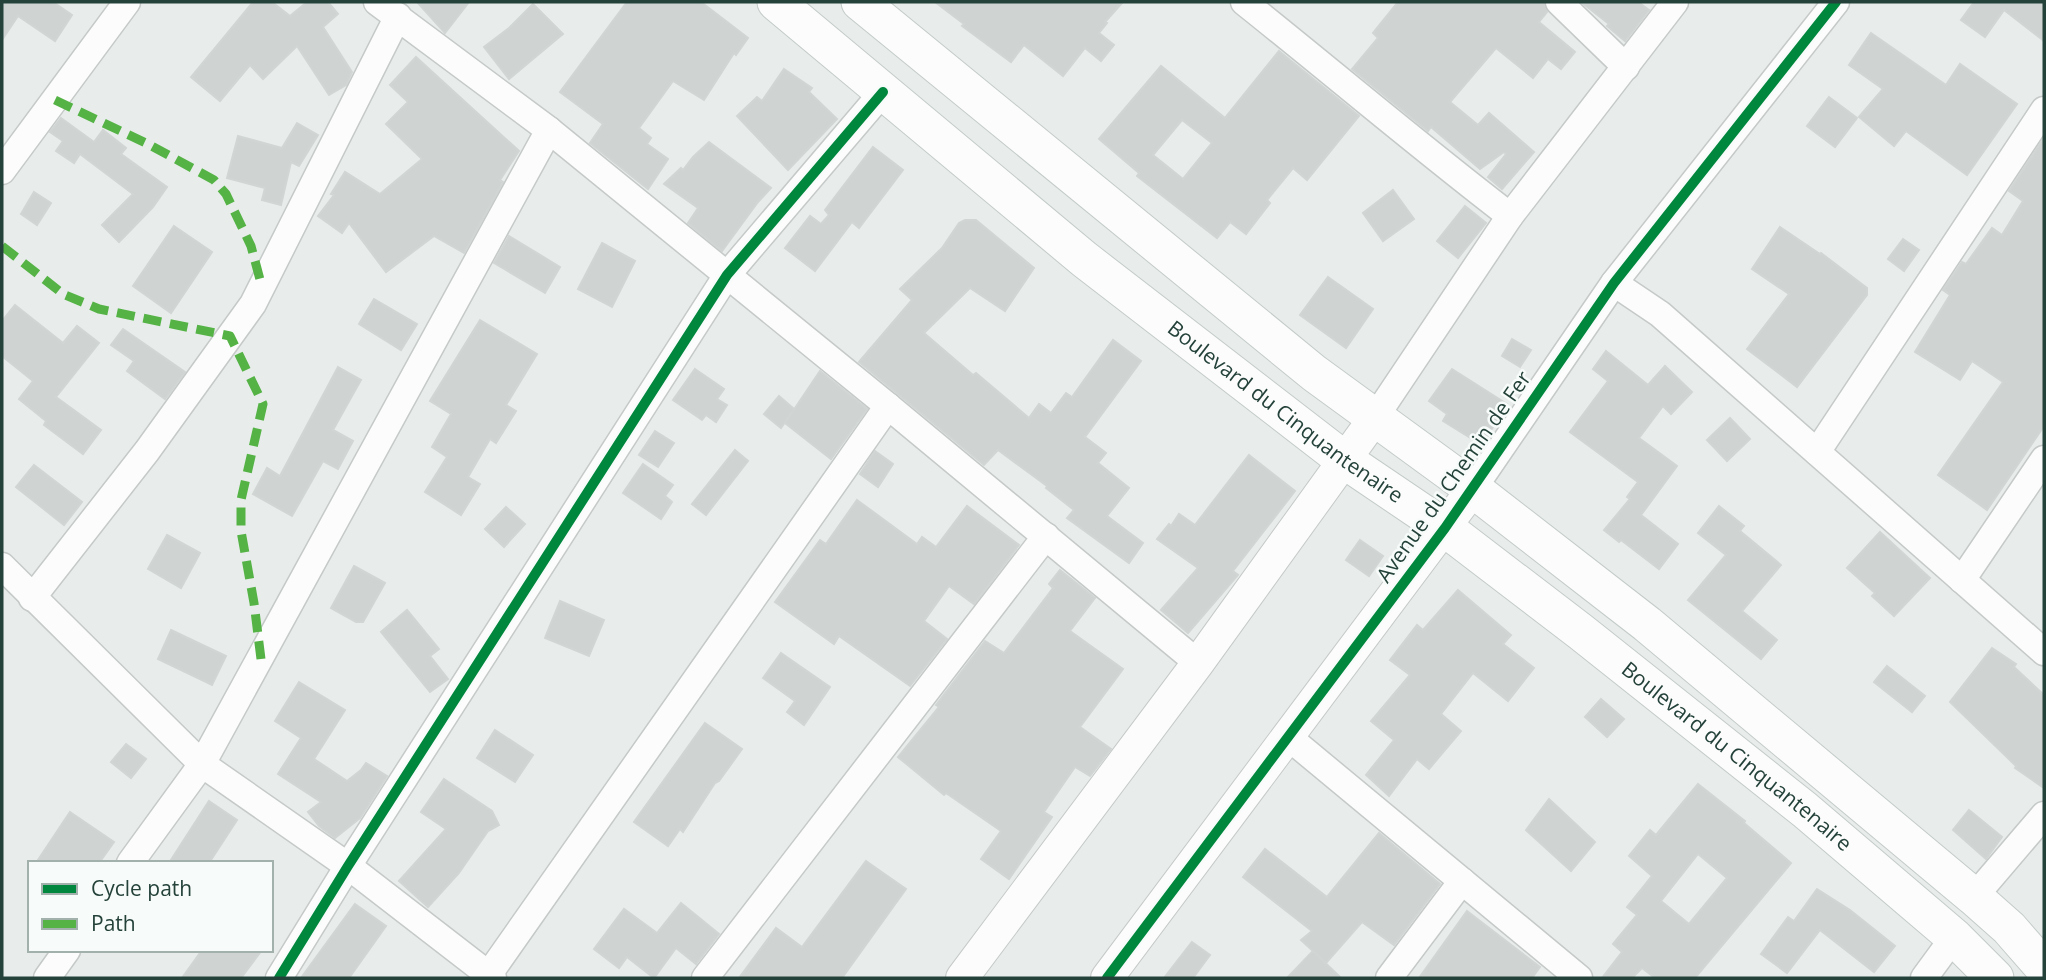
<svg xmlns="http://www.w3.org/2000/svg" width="2046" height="980" font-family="'Open Sans',sans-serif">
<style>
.building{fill:#cfd4d2;stroke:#d1d6d4;stroke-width:2;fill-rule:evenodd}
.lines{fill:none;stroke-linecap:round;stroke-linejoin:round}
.minor-casing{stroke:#c5cac8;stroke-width:29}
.tertiary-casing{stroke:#c5cac8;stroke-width:34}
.secondary-casing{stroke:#c3cbc8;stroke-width:39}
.minor{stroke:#fcfcfc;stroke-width:26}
.tertiary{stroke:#fcfcfc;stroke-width:32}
.secondary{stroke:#fcfcfc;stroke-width:37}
.quiet{stroke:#55b346;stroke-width:9;stroke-dasharray:18 9;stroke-linecap:butt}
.cycleway-casing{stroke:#f7fbf9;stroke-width:15}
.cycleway{stroke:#00873e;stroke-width:10}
.labels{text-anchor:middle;stroke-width:5;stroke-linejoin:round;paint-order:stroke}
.street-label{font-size:21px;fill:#24423a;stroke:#f7fbf9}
</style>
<rect width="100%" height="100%" fill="#e8edeb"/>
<g class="building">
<polygon points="2,2 53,2 72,15 55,41 18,16 2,40"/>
<polygon points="253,2 272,2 290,16 307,2 328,2 338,14 323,27 352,72 346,85 329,95 297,46 263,79 250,65 220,101 191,77"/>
<polygon points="417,2 469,2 445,33"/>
<polygon points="627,2 701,2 748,38 736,55 734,53 704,100 673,81 639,128 651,138 647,144 668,159 648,189 590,143 603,124 560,92"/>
<polygon points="935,2 1123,2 1105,22 1107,23 1099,33 1114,45 1101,61 1085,48 1063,76 1024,45 1011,62 962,26 964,24"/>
<polygon points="1398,2 1544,2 1547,12 1539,22 1575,52 1561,69 1548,59 1533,78 1496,48 1450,102 1478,125 1489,113 1534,152 1502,189 1488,177 1506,154 1504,152 1480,169 1431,127 1428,131 1352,69 1378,38 1373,33"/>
<polygon points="1581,2 1638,2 1649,10 1625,41 1607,26 1609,24"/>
<polygon points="1974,2 2044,2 2044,41 2004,10 1985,37 1961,20"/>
<polygon points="533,4 563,34 509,79 484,47 509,28"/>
<polygon points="1871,33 1946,85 1960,64 2017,104 1967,175 1906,131 1894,146 1859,117 1883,89 1849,65"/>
<path d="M1279 51 1359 116 1307 180 1293 168 1267 200 1270 203 1246 234 1230 222 1217 238 1137 176 1139 173 1099 139 1161 66 1225 118ZM1182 120 1212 143 1183 179 1153 155Z"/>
<polygon points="416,57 519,151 500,180 503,182 464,253 434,236 386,272 349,223 342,233 318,216 334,195 331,194 345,172 380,194 422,159 386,124 408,102 390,85"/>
<polygon points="784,69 812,88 809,92 837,119 788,170 737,116 757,97 762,101"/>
<polygon points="1829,97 1857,118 1835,147 1807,126"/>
<polygon points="61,118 94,142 103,130 126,148 121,154 167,187 153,207 119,242 102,225 133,194 80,154 74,163 56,151 63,141 50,132"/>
<polygon points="297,123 318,135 299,166 291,162 281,205 262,200 265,188 227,178 238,136 282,148"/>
<polygon points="2044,138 2044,426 1987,510 1938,475 2003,382 1972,361 1960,380 1915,352 1950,295 1943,290 1962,262 1966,264 1992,228 2002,235 2023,201 2009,191"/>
<polygon points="709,142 771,188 758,202 722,251 688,223 698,208 664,184 681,168 683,170 693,157"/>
<polygon points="873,147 903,170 859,228 852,222 815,271 785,248 810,216 821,224 829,215 825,210"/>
<polygon points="1393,190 1414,219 1383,241 1363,213"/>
<polygon points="34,192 51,203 37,225 21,214"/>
<polygon points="1465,206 1486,223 1458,258 1437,241"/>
<polygon points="965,220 976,220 1034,268 1005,311 970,288 924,333 973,375 976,373 1029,418 1039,404 1051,413 1066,393 1072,397 1113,340 1141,361 1085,437 1106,453 1098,463 1129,488 1107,516 1143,543 1129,563 1067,518 1074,510 1046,488 1047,486 998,450 984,465 859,362 912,300 900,289 942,248 959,223"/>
<polygon points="174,226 212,252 171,313 133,286"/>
<polygon points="1780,227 1820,254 1821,253 1867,288 1867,295 1797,387 1747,349 1789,294 1752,269"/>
<polygon points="509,236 560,267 545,293 494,263"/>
<polygon points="1903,239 1919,250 1904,271 1888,259"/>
<polygon points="602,243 635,261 612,307 578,289"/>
<polygon points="1328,277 1373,309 1346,348 1300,315"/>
<polygon points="374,299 417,324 401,350 359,324"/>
<polygon points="15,305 63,343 77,326 99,343 56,397 101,430 83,454 44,425 46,421 19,399 33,381 2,356 2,321"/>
<polygon points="480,320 537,354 506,405 516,411 496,443 490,439 468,477 480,484 461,515 425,492 447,457 432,447 451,414 430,401"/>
<polygon points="123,329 185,372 165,399 127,371 134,361 111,345"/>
<polygon points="1512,339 1531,350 1520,367 1502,356"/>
<polygon points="1606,351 1648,385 1665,366 1692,392 1671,414 1663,406 1639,438 1677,466 1641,515 1678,544 1659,569 1621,540 1619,542 1604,530 1630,499 1627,497 1638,482 1570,432 1608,381 1593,369"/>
<polygon points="338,367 361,380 333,430 353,441 338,469 323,461 292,516 253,494 267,468 280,476"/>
<polygon points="695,369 724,389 717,399 727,405 716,422 706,415 702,420 673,400"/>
<polygon points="1452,369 1507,404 1482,445 1443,421 1447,414 1429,401"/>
<polygon points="820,371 867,409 831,459 785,423"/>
<polygon points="779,396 794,409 781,428 764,414"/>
<polygon points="1730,418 1750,439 1727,461 1707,440"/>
<polygon points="655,431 674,443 658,467 639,455"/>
<polygon points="735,450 748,461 706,515 692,504"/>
<polygon points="875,451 893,464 878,487 860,474"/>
<polygon points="1249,455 1295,491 1233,571 1238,575 1188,633 1161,610 1198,568 1157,539 1169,524 1171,526 1179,514 1195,525"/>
<polygon points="643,464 673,485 665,496 672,502 661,519 623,493"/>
<polygon points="34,465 82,502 64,525 16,487"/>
<polygon points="857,500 917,544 922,537 936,547 967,506 1019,545 974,604 949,586 924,621 947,639 910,686 839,636 834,644 775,602 820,540 826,544"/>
<polygon points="1719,506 1744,526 1740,531 1781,565 1742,611 1777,640 1761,659 1688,600 1726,555 1698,533"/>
<polygon points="506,507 525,524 504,547 485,529"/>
<polygon points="1880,532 1930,578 1894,616 1872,596 1875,593 1847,568"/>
<polygon points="167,535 200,553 181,588 148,569"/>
<polygon points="1360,540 1383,556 1369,576 1346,560"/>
<polygon points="354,566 385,583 363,622 356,622 331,608"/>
<polygon points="1060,570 1095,598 1070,631 1123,669 1080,727 1111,749 1090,776 1075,767 1044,812 1052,817 1009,879 981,859 1001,831 946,793 944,795 898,757 939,707 936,705 985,641 1004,653 1053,588 1049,584"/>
<polygon points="1458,590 1511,635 1503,644 1534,668 1508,701 1473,673 1441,714 1461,731 1429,769 1417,759 1389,796 1366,775 1394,740 1371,721 1410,675 1390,660 1417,625 1423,630"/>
<polygon points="560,601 604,620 589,656 545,638"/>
<polygon points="407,610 439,649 430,656 448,679 430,692 381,632"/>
<polygon points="171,630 226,656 212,685 158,659"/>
<polygon points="1992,648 2016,664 2014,667 2044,695 2044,788 2015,768 2016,766 1950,702"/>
<polygon points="781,653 830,687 804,725 787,712 795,701 763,678"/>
<polygon points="1887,666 1925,696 1912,712 1874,682"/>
<polygon points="299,682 345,710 314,759 347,781 361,770 366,763 387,776 360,818 335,838 319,826 308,812 321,802 278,774 301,738 275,721"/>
<polygon points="1601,699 1624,719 1607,737 1585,717"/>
<polygon points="705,723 742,749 719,781 715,783 683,832 680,829 668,846 634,822"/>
<polygon points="495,730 533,755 515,782 477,758"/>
<polygon points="126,744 146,759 131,778 111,762"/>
<polygon points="444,779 492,811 499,825 488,831 459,873 428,907 399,881 446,829 421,812"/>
<path d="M1698 784 1745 821 1744 823 1791 863 1695 978H1655L1642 968 1632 978H1602L1622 952 1613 944 1637 915 1627 907 1652 876 1629 856 1650 830 1656 835ZM1698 854 1727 878 1689 924 1661 901Z"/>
<polygon points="1549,799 1595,842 1571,871 1526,830"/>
<polygon points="209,801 237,820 209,863 169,863"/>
<polygon points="1969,810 2002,837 1986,859 1953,830"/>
<polygon points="70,812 114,842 99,863 36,863"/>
<polygon points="1379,833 1440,884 1394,945 1362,922 1326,963 1301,940 1312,931 1243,877 1265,849 1327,897"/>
<polygon points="866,861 906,889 842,978 739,978 776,928 802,947"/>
<polygon points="1817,889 1850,910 1895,946 1874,972 1820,930 1787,973 1761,954 1788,917 1794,921"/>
<polygon points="681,903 719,934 696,964 676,948 654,978 627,957 619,968 594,949 624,909 657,933"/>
<polygon points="355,904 386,926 349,978 301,978"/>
<polygon points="1467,911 1540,967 1532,978 1419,978"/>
<polygon points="1192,942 1210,955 1193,978 1164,978"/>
<polygon points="202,950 262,950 241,978 182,978"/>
<polygon points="1313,951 1341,978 1287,978"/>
</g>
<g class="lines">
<defs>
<g id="minor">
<polyline points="377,2 549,130 888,406 1198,663"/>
<path d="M1244 2C1333 73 1420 147 1510 216"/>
<polyline points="1559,2 1626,67"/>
<polyline points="2,171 127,2"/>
<polyline points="1614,283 1660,314 2044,652"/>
<polyline points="1374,419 1510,216 1675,2"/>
<polyline points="1817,452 2044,110"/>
<polyline points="1473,489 1614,283 1836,2"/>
<polyline points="2,566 202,764 348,866 493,978"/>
<polyline points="1962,580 2044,459"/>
<polyline points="32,598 147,451 253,304 398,16"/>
<polyline points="1287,736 1579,978"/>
<polyline points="130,863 202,764 549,130"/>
<polyline points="1974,897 2044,815"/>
<polyline points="489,974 888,406"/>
<polyline points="47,978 67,950"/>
<polyline points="279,978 348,866 727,275 883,92"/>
<polyline points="705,978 1046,536"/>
<polyline points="1389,978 1462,881"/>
<polyline points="1924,978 1954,937"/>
</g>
<g id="tertiary">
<polyline points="962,978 1198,663 1374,419"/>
<polyline points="1107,978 1473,489"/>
</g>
<g id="secondary">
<path id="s1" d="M776 2 1084 259 1343 459 1445 528 1581 632 1805 810 1954 937 1995 978"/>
<polyline points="860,2 1314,373 1473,489 1647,624 1974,897 2009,928 2044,968"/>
</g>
</defs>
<use href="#minor" class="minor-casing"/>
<use href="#tertiary" class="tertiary-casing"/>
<use href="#secondary" class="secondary-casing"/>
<use href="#minor" class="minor"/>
<use href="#tertiary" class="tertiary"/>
<use href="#secondary" class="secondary"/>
<g class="quiet">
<polyline points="55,100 148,144 214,180 226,194 251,246 262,287"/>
<polyline points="2,246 63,294 99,309 230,336 263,404 241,500 241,531 254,603 261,659"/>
</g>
<defs>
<g id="cycleway">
<polyline points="279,978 348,866 727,275 883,92"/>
<polyline points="1107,978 1445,528 1614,283 1836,2"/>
</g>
</defs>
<use href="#cycleway" class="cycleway-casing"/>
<use href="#cycleway" class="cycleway"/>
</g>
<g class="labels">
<g class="street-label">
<text dy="7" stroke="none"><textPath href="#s1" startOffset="654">Boulevard du Cinquantenaire</textPath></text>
<text transform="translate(1454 477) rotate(-55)" y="7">Avenue du Chemin de Fer</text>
<text dy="7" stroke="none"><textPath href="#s1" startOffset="1222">Boulevard du Cinquantenaire</textPath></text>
</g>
</g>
<rect width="2046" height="980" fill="none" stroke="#24423a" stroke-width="7"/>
<rect x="28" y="861" width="245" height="91" fill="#f7fbf9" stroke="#a3b1ad" stroke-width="2"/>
<rect x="42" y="884" width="35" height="10" fill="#00873e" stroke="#a3b1ad" stroke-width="2"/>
<text x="91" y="896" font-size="21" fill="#24423a">Cycle path</text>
<rect x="42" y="919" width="35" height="10" fill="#55b346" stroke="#a3b1ad" stroke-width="2"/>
<text x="91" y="931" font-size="21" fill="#24423a">Path</text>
</svg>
